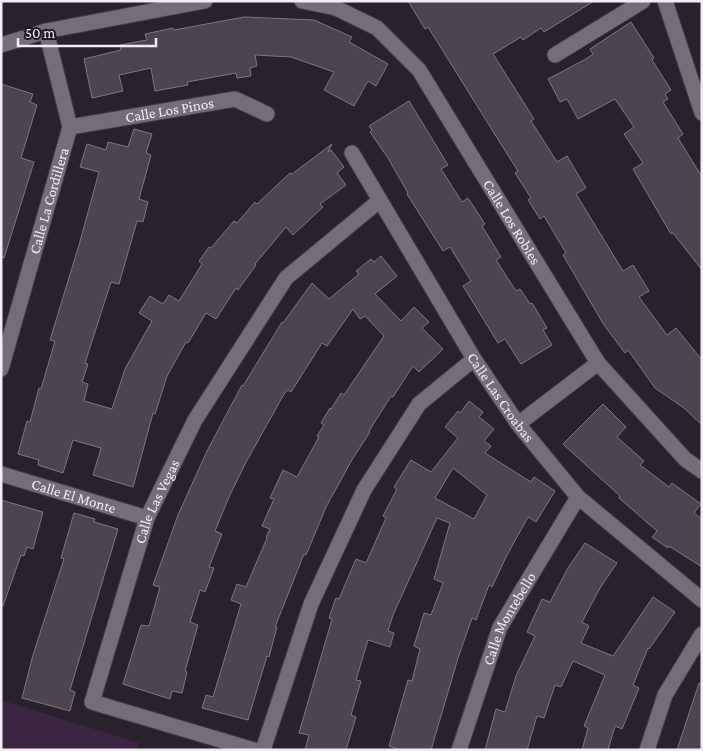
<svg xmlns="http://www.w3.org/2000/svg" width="703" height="751" font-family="'Crimson Pro',serif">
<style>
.green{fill:#3b2542}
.building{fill:#4c444f;stroke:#807683;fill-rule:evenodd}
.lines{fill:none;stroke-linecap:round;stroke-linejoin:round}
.street-casing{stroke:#433c45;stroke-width:17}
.street{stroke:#766d7a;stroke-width:15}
.labels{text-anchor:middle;stroke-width:4;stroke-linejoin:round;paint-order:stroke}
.street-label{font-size:15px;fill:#f2ecf4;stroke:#201822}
</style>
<rect width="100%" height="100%" fill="#29212c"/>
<polygon class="green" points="1,700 139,743 137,750 1,750"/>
<g class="building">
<polygon points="408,1 594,1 544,32 541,28 523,40 521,37 493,54 534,119 531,121 557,162 567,156 586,188 576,194 623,271 633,265 649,291 639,297 667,335 676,328 702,360 702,425 684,408 655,388 628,350 625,353 604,325 563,255 566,253 544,216 540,219 528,200 531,198 515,173 518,171 499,141 428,27 425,29"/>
<polygon points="244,17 314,20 352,37 349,42 388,64 376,86 368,81 354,106 324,90 334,72 291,57 255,55 257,66 250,68 251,76 237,78 236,73 187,82 188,85 155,91 151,68 119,75 123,91 92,98 84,59 121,50 120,45 147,40 145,34 173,28 174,30"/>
<polygon points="631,22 654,58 652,60 671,90 665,94 668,99 663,102 683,134 678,138 702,177 702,270 673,233 671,234 633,169 643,163 624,134 634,127 615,99 578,119 567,99 560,102 548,79 586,59 593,54 590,49"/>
<polygon points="1,84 33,94 30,102 37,105 21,158 34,162 4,258 1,257"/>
<polygon points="409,101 448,165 441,169 462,202 468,198 485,224 482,226 501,257 496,260 516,291 520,289 530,304 532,303 547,328 543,330 552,345 521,364 505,339 498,343 463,286 471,281 450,247 443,251 407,194 408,193 388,158 370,132 372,130 369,126"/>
<polygon points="134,129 152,134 146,153 151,155 139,199 148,202 143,222 137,221 119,284 111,282 85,363 88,364 82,382 88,384 84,401 112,409 125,369 152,321 139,313 150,296 163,304 169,295 179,301 202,264 199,261 209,247 211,248 234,221 237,223 255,202 257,204 290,173 292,174 332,144 328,152 331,150 344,167 337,173 346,185 320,204 323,207 293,235 286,227 255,264 256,265 238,290 236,288 216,319 206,313 188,343 186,342 167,376 155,414 153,413 133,487 93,475 101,448 73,440 63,473 38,465 39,460 18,454 27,421 30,422 39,388 41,389 55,341 50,340 79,245 99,172 80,167 87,144 106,150 108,142 128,147"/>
<polygon points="381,256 397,276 375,294 401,321 414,307 429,322 422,328 443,349 419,372 413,366 393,397 391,396 369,431 370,432 353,458 326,507 306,555 304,554 275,627 277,627 269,657 267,656 248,720 202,708 206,695 213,697 241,604 231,600 237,584 246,587 267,538 266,537 270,529 262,526 274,499 270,498 283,470 297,477 319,437 317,436 324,425 321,423 330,408 331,409 341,393 344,395 384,336 365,316 360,319 353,309 327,346 322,343 291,392 288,390 284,394 245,464 229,497 215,531 222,534 209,567 214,568 205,592 200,590 190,622 198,625 185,671 187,672 182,693 172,691 170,699 123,684 141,625 149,626 160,587 153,585 178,515 207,451 242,385 243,386 282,322 283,323 312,283 329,299 359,274 356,271 371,259 374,262"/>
<path d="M469 401 483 412 479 417 494 429 484 441 491 446 485 453 531 482 534 477 555 491 536 522 528 517 506 557 492 587 489 585 476 620 472 618 458 658 431 750H401L389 746 408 680 412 681 420 649 414 646 424 613 431 615 443 583 434 579 450 523 437 518 393 615 388 631 394 633 390 647 368 640 356 680 361 681 351 715 356 717 346 750H305L309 735 299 733 332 619 329 618 336 598 339 599 356 559 366 563 386 518 383 516 397 489 394 487 411 460 431 472 458 438 445 427 458 411 460 413ZM453 468 487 495 474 519 435 498Z"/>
<polygon points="603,404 626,427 617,437 644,461 640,465 669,487 672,483 701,504 694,513 702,519 702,567 669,546 668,548 652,537 657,531 619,498 620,496 563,444"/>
<polygon points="1,500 43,512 33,549 27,547 24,556 21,555 3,606 1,606"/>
<polygon points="74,513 95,519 94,522 118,529 70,690 75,692 70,711 22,698 33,655 64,559 61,558"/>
<polygon points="585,543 617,563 600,588 582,622 589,626 581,643 613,656 653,597 675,612 649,649 648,648 633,685 639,688 622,729 615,726 608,750 582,750 588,728 584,726 605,675 573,661 561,687 555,685 544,718 537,716 527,750 485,750 496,709 505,712 516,676 535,636 527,632 542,599 550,602 568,568"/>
<polygon points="699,683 702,684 702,750 677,750"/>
</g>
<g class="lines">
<defs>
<g id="street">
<path id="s1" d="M302 1 336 8 377 28 419 70 598 363 685 459 702 471"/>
<polyline points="665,1 702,113"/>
<polyline points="1,45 46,31 205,1"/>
<polyline points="555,55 643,1"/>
<path id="s2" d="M70 127 235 99 267 114"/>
<path id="s3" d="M352 153 474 359 518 424 578 497 702 600"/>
<path id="s4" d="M1 369 70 127 46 31"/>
<polyline points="518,424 598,363"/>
<path id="s5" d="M1 474 147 518"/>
<path id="s6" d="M254 750 92 702 147 518 195 420 286 278 379 201"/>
<polyline points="263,750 311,604 364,490 419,404 474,359"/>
<path id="s7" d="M459 750 500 627 578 497"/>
<polyline points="647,750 665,695 702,634"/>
</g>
</defs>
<use href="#street" class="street-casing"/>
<use href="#street" class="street"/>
</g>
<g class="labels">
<g class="street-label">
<text dy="5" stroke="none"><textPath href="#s2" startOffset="101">Calle Los Pinos</textPath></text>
<text dy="5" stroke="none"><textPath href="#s4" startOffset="175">Calle La Cordillera</textPath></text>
<text dy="5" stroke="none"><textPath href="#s1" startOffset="318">Calle Los Robles</textPath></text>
<text dy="5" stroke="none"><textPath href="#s3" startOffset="286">Calle Las Croabas</textPath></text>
<text dy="5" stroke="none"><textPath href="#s5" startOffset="76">Calle El Monte</textPath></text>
<text dy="5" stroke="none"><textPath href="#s6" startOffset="380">Calle Las Vegas</textPath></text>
<text dy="5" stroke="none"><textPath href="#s7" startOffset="141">Calle Montebello</textPath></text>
</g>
</g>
<rect width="703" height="751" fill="none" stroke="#f2ecf4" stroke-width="5"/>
<path d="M18 38v8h138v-8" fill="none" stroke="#f2ecf4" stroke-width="2.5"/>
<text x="25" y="38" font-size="15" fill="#f2ecf4" stroke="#201822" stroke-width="4" paint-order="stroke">50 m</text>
</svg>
